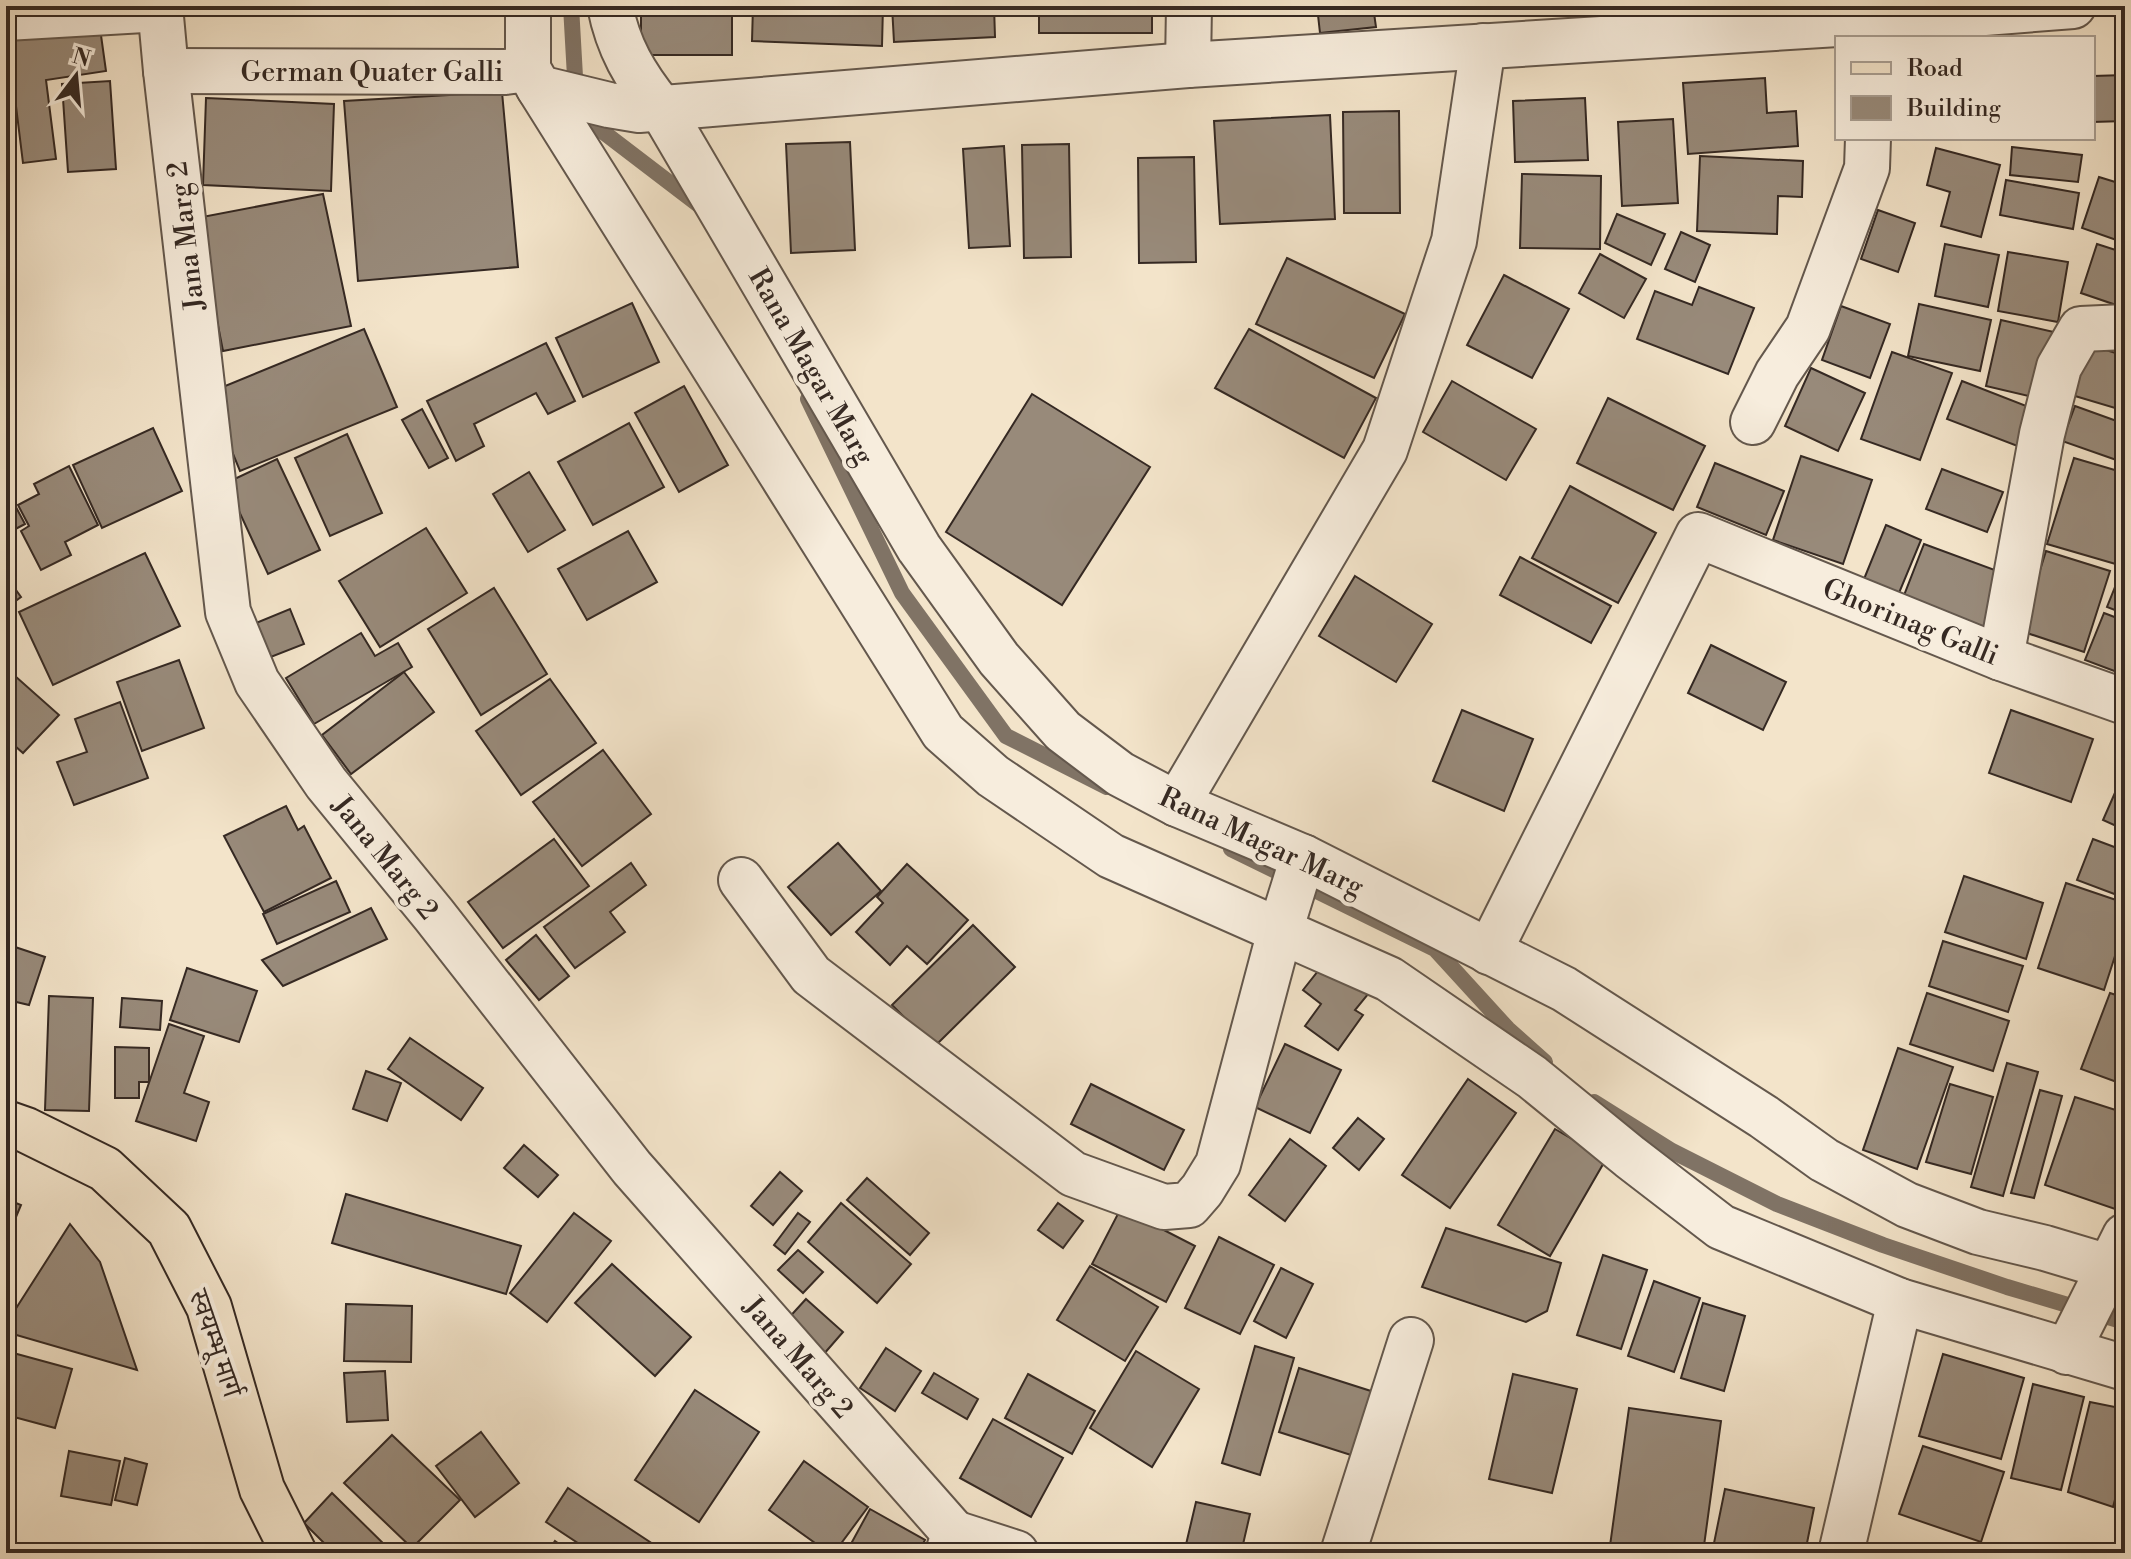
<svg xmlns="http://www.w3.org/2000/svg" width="2131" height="1559" font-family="'Libre Bodoni','Noto Serif Devanagari',serif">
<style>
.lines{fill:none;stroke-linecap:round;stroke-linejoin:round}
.stream{stroke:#807365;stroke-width:16}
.building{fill:#988a7a;stroke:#352923;stroke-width:2}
.minor-casing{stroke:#64584d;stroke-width:48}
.major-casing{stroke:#352923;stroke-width:48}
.minor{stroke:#f7eddd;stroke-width:44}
.major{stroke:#f3e4ca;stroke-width:44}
.labels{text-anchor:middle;stroke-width:8;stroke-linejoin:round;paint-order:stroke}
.street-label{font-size:28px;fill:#352923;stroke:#f7eddd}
</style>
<rect width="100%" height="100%" fill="#f3e4ca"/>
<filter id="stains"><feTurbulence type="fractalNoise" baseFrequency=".0025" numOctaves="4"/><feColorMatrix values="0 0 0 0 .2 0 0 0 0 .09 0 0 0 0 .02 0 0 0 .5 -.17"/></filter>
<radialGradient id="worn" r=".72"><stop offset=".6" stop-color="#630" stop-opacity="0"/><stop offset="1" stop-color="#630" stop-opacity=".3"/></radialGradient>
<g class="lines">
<g class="stream">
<polyline points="571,6 577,112 704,209"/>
<polyline points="808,399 902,593 1006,736 1107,787"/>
<polyline points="1231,849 1435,949 1508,1029 1545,1062"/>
<polyline points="1594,1102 1672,1151 1777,1204 1883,1245 2007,1287 2125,1322"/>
</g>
</g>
<g class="building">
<rect x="641" y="6" width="91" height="49"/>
<polygon points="753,6 883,6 882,46 752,41"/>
<polygon points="892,6 994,6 995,37 894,42"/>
<rect x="1039" y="6" width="113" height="27"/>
<polygon points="1317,6 1373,6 1376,27 1320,33"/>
<polygon points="99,21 106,71 46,80 56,159 23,163 7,33"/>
<polygon points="2125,75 2125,121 2093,122 2093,76"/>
<polygon points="1765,78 1767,113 1796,111 1798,146 1688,154 1683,83"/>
<polygon points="110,81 116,169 68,172 62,84"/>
<polygon points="502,92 518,267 358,281 344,101"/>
<polygon points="206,98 334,104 331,191 203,185"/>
<polygon points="1585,98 1588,160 1515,162 1513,101"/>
<polygon points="1399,111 1400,213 1344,213 1343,112"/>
<polygon points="1330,115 1335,219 1220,224 1214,121"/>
<polygon points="1673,119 1678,203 1622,206 1618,122"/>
<polygon points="850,142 855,250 791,253 786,144"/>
<polygon points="1069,144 1071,257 1024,258 1022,145"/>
<polygon points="1004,146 1010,246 969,248 963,149"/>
<polygon points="2012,147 2082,155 2078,182 2010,175"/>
<polygon points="1936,148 2000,165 1981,237 1941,226 1950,192 1927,185"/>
<polygon points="1700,156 1803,161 1802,197 1778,196 1777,234 1697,231"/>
<polygon points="1194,157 1196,262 1139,263 1138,158"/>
<polygon points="1522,174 1601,176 1600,249 1520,248"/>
<polygon points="2099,177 2125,185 2125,243 2082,228"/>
<polygon points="2006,180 2079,193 2073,229 2000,215"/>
<polygon points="323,194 351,326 223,351 197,218"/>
<polygon points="1878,210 1915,223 1898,272 1861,259"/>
<polygon points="1617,214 1665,234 1651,265 1605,243"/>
<polygon points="1681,232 1710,245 1695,282 1665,269"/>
<polygon points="1945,244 1999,255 1988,307 1935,296"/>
<polygon points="2097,244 2125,253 2125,308 2081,293"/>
<polygon points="2008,252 2068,262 2058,322 1998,311"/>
<polygon points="1600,254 1646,279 1624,318 1579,293"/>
<polygon points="1287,258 1405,314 1374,378 1256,324"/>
<polygon points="1504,275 1569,309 1532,378 1467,345"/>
<polygon points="1699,287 1754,308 1728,374 1637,339 1655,291 1692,305"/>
<polygon points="632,303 659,362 583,397 556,338"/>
<polygon points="1919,304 1991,320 1980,371 1908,356"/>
<polygon points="1841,306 1890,324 1870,378 1822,360"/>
<polygon points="2001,320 2058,333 2041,399 1986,386"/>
<polygon points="364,329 397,407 240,471 208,393"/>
<polygon points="1249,329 1376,398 1344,458 1215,388"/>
<polygon points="2081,342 2125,356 2125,411 2065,393"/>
<polygon points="546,343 575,401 548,414 536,393 474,424 484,446 456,461 427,401"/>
<polygon points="1892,352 1952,373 1920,460 1861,439"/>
<polygon points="1811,368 1865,393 1838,451 1785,426"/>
<polygon points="1452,381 1536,429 1506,480 1423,432"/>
<polygon points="1962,381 2034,409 2020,447 1947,419"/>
<polygon points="684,386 728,465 679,492 635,413"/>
<polygon points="1032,394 1150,467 1062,605 946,532"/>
<polygon points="1608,398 1705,446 1673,510 1577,463"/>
<polygon points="2075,406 2125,424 2125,463 2062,441"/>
<polygon points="422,409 448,458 429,468 402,420"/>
<polygon points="629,423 664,487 593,525 558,462"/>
<polygon points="153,428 182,491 102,528 73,465"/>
<polygon points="347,434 382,513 330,536 295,458"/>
<polygon points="1801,456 1872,480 1843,564 1773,540"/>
<polygon points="2074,458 2125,473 2125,547 2119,565 2047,544"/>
<polygon points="277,459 320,550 268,574 226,483"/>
<polygon points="1715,463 1784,491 1766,535 1697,507"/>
<polygon points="69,466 98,525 65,542 71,555 41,570 21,531 29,526 18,505 39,494 34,484"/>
<polygon points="1942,469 2003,492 1987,532 1926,509"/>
<polygon points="529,472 565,530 528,552 493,494"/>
<polygon points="6,476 13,491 6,494"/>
<polygon points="1570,486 1656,533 1618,603 1532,558"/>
<polygon points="10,496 25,524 6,534 6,498"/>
<polygon points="1886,525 1921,540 1899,593 1864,579"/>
<polygon points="426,528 467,593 380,647 339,581"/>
<polygon points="628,531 657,582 587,620 558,569"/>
<polygon points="1924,544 2011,576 1991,630 1903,598"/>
<polygon points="2046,551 2110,571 2084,652 2021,631"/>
<polygon points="145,553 180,626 53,685 19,612"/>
<polygon points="1520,557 1611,606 1591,643 1500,595"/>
<polygon points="2125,562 2125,614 2107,607"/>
<polygon points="6,576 21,597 6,608"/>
<polygon points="1355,576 1432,624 1396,682 1319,636"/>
<polygon points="494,588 547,674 481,715 428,629"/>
<polygon points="290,609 304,644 258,662 244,628"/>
<polygon points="2104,613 2125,621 2125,675 2085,660"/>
<polygon points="361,633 375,656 398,643 412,667 314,724 286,678"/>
<polygon points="1711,645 1786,682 1763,730 1688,693"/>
<polygon points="179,660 204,728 142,751 117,682"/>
<polygon points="6,668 59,715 23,753 6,738"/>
<polygon points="404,672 434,712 351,774 322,735"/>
<polygon points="550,679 596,743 521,795 476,731"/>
<polygon points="120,702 148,778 74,805 57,762 87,752 75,719"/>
<polygon points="1462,710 1533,739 1504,811 1433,781"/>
<polygon points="2011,710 2093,739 2071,802 1989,773"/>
<polygon points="603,750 651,814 582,866 533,802"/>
<polygon points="2125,770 2125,830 2103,820"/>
<polygon points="286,806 298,830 304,826 331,878 264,912 224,836"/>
<polygon points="554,839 589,886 503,948 468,902"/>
<polygon points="2093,839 2125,851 2125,898 2077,880"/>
<polygon points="838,843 881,891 831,935 788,887"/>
<polygon points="631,863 646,885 610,912 625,932 575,968 544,927"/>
<polygon points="907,864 968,920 927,964 907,946 890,965 856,932 883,903 877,897"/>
<polygon points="1964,876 2043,903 2026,959 1945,932"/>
<polygon points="336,881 350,912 277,944 263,914"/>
<polygon points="2066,883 2125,903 2125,925 2104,990 2038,968"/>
<polygon points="371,908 387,939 283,986 262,960"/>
<polygon points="973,925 1015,967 934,1047 892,1005"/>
<polygon points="536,935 569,976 539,1000 506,960"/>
<polygon points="1943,941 2023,966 2008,1012 1929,986"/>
<polygon points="6,944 45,957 29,1005 12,1001 6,1017"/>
<polygon points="1326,961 1369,993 1355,1010 1363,1015 1338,1050 1305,1026 1321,1004 1303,990"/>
<polygon points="187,968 257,991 239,1042 170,1020"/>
<polygon points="1927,993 2009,1021 1993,1071 1910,1044"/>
<polygon points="2110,993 2125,998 2125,1085 2081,1069"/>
<polygon points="49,996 93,998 89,1111 45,1110"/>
<polygon points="122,998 162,1001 160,1030 120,1027"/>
<polygon points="169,1024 204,1036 184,1093 209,1102 196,1141 136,1121"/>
<polygon points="410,1038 483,1088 461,1120 388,1069"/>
<polygon points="1285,1044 1341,1070 1310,1133 1255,1107"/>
<polygon points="115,1047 149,1048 149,1082 139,1082 139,1098 115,1098"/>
<polygon points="1898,1048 1953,1067 1917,1169 1863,1150"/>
<polygon points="2007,1063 2038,1072 2003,1196 1971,1187"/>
<polygon points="366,1071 401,1083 387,1121 353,1109"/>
<polygon points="1468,1079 1516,1113 1450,1208 1402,1175"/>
<polygon points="1091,1084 1184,1130 1164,1170 1071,1124"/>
<polygon points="1950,1084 1993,1097 1971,1174 1926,1162"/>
<polygon points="2040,1090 2062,1096 2034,1198 2011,1193"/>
<polygon points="2075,1097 2125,1113 2125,1189 2118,1210 2045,1185"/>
<polygon points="1358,1118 1384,1139 1359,1170 1333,1148"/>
<polygon points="1555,1129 1606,1159 1550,1256 1498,1225"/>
<polygon points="1290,1139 1326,1166 1285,1221 1249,1195"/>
<polygon points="524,1145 558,1175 538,1197 504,1168"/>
<polygon points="780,1172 802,1191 773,1225 751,1206"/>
<polygon points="867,1178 929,1233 910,1255 847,1200"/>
<polygon points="346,1194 521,1246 506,1294 332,1243"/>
<polygon points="6,1199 21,1205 11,1229 6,1227"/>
<polygon points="841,1203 911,1264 877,1303 808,1242"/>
<polygon points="1058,1203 1083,1221 1063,1248 1038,1230"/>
<polygon points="1121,1208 1195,1246 1166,1302 1092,1264"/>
<polygon points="574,1213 611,1241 547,1322 510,1293"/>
<polygon points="798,1213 810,1222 785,1254 774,1245"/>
<polygon points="70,1224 100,1262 137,1370 6,1332 6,1324"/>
<polygon points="1446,1228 1561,1263 1547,1311 1526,1322 1422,1287"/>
<polygon points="1219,1237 1274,1265 1240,1334 1185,1308"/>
<polygon points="798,1250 823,1272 803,1293 778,1270"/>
<polygon points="1603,1255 1647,1270 1621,1349 1577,1335"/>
<polygon points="612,1264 691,1337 655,1376 575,1303"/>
<polygon points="1090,1266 1158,1307 1125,1361 1057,1320"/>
<polygon points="1281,1268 1313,1284 1286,1338 1254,1321"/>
<polygon points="1654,1281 1700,1298 1674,1372 1628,1356"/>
<polygon points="806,1299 843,1332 823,1355 785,1322"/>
<polygon points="1703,1303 1745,1316 1724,1391 1681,1378"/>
<polygon points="346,1304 412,1306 411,1362 344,1361"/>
<polygon points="1255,1346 1294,1358 1260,1475 1222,1463"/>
<polygon points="886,1348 921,1371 895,1411 860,1388"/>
<polygon points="6,1351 72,1369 55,1428 14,1417 6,1443"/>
<polygon points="1136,1351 1199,1389 1152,1467 1090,1428"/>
<polygon points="1943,1354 2024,1378 2001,1459 1919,1436"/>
<polygon points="1299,1368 1374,1392 1354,1456 1279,1432"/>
<polygon points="385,1371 388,1420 347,1422 344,1373"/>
<polygon points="934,1373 978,1399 967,1419 922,1393"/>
<polygon points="1028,1374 1095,1411 1072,1454 1005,1418"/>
<polygon points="1513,1374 1577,1389 1552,1493 1489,1479"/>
<polygon points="2033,1384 2084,1397 2061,1490 2011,1478"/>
<polygon points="695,1390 759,1432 699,1522 635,1480"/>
<polygon points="2090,1402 2125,1409 2125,1462 2113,1507 2068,1492"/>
<polygon points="1629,1408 1721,1421 1703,1553 1609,1553"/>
<polygon points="993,1419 1063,1458 1031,1517 960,1478"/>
<polygon points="481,1432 519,1483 475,1517 436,1466"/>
<polygon points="392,1435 460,1500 412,1548 344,1483"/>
<polygon points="1923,1446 2004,1472 1981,1542 1899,1514"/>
<polygon points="69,1451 120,1461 111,1505 61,1496"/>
<polygon points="125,1458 147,1464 137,1505 115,1500"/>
<polygon points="804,1461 868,1507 834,1553 829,1553 769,1510"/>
<polygon points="568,1488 653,1544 647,1553 593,1553 546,1522"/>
<polygon points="1725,1489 1814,1508 1805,1553 1712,1553"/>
<polygon points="332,1493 393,1553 334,1553 304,1523"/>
<polygon points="2125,1494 2125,1519 2119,1518"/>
<polygon points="1196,1502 1250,1514 1241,1553 1184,1553"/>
<polygon points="870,1509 925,1540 918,1553 846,1553"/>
<polygon points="555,1541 572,1553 547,1553"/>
</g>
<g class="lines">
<defs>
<g id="minor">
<polyline points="160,6 166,71 228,612 257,682 326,783 434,915 632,1168 954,1533 948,1553"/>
<path d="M610 6C618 47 635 76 661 108L919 548 999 659 1063 731 1120 774 1177 804 1303 857 1564 989 1764 1117 1824 1160 1907 1205 1978 1232 2045 1248 2125 1272"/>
<polyline points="6,18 161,9"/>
<polyline points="1188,65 1189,6"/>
<polyline points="528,69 528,6"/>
<polyline points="166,71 505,72 528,69 539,88 609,105 639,110 1188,65 1870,22 2073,6"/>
<polyline points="539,88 943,732 993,776 1111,856 1389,979 1532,1077 1630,1157 1721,1227 1900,1301 2125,1368"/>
<polyline points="1753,422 1777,374 1808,328 1867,168 1868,138"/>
<polyline points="2001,658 2042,434 2059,367 2081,329 2125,327"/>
<polyline points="1177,804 1385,450 1454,241 1483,46"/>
<polyline points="741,880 811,975 1073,1174 1164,1207 1189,1205 1202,1190 1218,1164 1280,931 1303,857"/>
<polyline points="1489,952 1698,535 2001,658 2125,702"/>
<polyline points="2067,1352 2125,1236"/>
<polyline points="954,1533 1016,1553"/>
<polyline points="1343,1553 1411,1340"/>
<polyline points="1841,1553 1900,1301"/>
</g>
<polyline id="major" points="6,1123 26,1130 105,1169 169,1229 209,1307 262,1489 294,1553"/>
</defs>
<use href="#minor" class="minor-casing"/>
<use href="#major" class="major-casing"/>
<use href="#minor" class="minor"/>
<use href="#major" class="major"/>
</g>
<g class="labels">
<g class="street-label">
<text x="372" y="81">German Quater Galli</text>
<text transform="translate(185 236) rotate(-97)" y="10">Jana Marg 2</text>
<text transform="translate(812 366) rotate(60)" y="10">Rana Magar Marg</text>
<text transform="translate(1911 621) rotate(22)" y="10">Ghorinag Galli</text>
<text transform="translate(1262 841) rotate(25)" y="10">Rana Magar Marg</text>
<text transform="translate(386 857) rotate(51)" y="10">Jana Marg 2</text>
<text transform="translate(216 1343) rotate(71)" y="10">स्वयम्भू मार्ग</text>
<text transform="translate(799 1357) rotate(49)" y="10">Jana Marg 2</text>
</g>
</g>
<rect width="2131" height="1559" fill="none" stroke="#f3e4ca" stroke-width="32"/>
<rect x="8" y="8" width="2115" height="1543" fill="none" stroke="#352923" stroke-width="4"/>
<rect x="16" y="16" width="2099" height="1527" fill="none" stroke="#352923" stroke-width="2"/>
<rect x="1835" y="36" width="260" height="104" fill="#f7eddd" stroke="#a99f93" stroke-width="2"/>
<rect x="1851" y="62" width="40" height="12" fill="#f3e4ca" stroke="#a99f93" stroke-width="2"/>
<text x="1907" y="76" font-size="24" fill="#352923">Road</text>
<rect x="1851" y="96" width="40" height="24" fill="#988a7a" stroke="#a99f93" stroke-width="2"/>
<text x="1907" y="116" font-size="24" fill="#352923">Building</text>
<g transform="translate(76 76) rotate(16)" stroke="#f7eddd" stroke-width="6" paint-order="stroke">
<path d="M0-6L14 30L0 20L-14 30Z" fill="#352923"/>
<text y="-12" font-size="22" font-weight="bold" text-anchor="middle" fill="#352923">N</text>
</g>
<rect width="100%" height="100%" filter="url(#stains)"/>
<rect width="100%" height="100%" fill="url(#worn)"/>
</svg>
